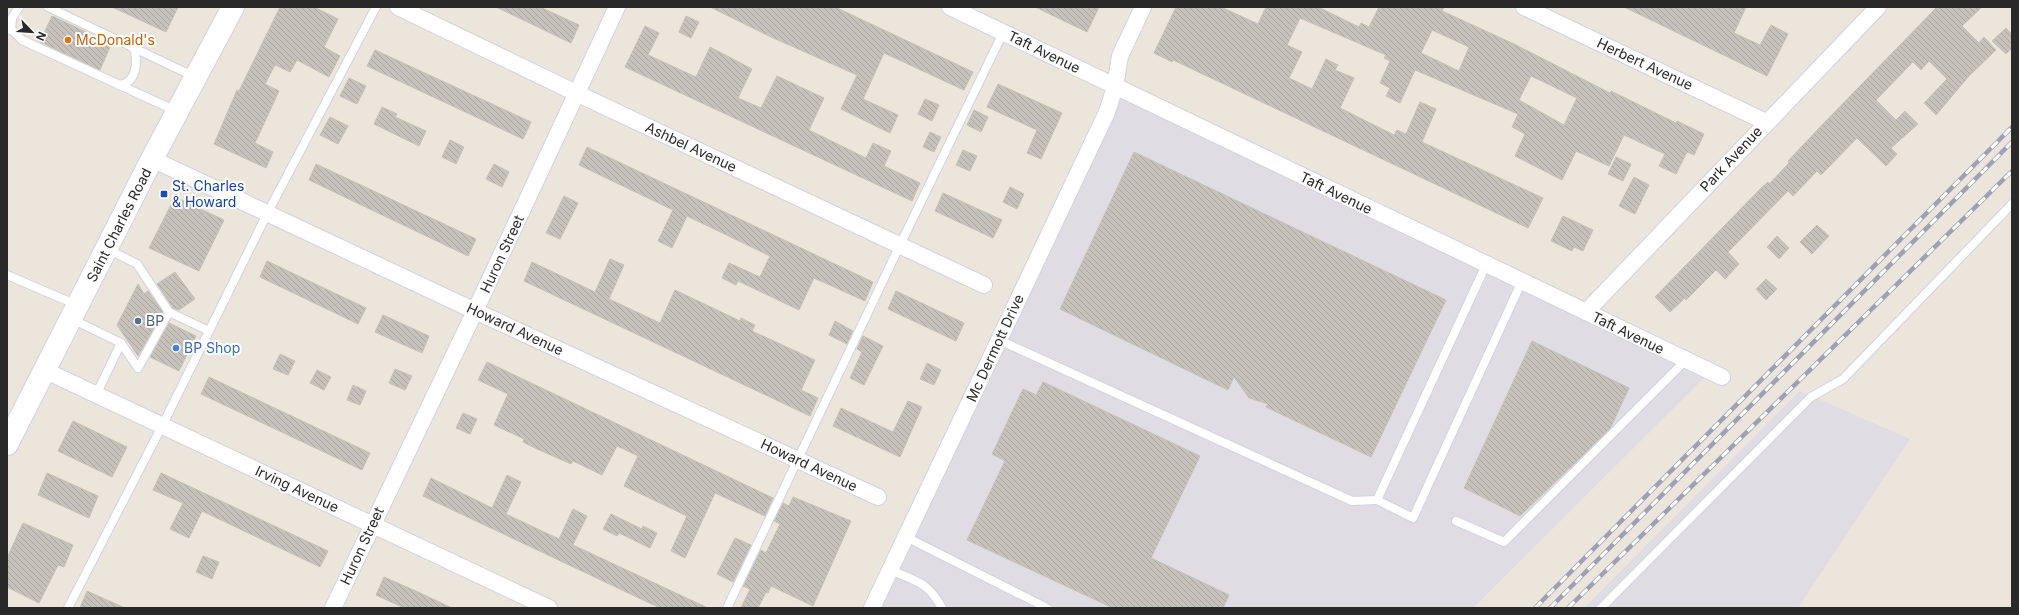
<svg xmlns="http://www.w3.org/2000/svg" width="2019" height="615" font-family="Inter,sans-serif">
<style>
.industrial{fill:#dfdce3}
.building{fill:url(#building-back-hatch);stroke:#c6c1b5;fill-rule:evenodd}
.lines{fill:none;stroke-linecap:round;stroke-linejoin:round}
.service-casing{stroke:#d1d3e1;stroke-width:10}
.minor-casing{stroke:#d1d3e1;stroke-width:18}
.secondary-casing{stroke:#d1d3e1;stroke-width:24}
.service{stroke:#fff;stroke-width:8}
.minor{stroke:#fff;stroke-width:16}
.secondary{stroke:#fff;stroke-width:22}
.rail-casing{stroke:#9fa0b3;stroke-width:4.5}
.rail{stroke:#fff;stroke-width:3;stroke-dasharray:9;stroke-linecap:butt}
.food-dot{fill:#e8710a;stroke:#fff;stroke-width:1.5}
.transit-dot{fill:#1a4fb4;stroke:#fff;stroke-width:1.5}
.service-dot{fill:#5c6f8a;stroke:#fff;stroke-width:1.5}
.shop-dot{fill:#3f7fe0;stroke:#fff;stroke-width:1.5}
.labels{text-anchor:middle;stroke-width:4;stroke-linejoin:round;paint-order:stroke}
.food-label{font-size:14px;fill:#c56008;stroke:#fff;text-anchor:start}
.street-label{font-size:14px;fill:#292929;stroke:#fff}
.transit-label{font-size:14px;fill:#164399;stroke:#fff;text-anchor:start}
.service-label{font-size:14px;fill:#4e5e75;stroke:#fff;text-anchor:start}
.shop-label{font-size:14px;fill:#366cbe;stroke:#fff;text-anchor:start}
</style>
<defs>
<pattern id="building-back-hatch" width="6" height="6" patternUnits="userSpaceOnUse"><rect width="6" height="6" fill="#c6c2bb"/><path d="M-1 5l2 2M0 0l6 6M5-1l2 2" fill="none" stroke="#aaa7a1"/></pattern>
</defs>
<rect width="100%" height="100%" fill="#ebe5dc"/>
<g class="industrial">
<polygon points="1118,94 1706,376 1473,608 878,608"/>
<polygon points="1800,391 1910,439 1798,608 1584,608"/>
</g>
<g class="building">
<polygon points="112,7 178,7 166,32"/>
<polygon points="280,7 314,7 338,19 324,47 340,56 329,77 297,60 290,72 275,65 265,84 279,91 255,143 273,152 266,168 214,144 237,90 239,91"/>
<polygon points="496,7 540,7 579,25 571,43"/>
<polygon points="710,7 835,7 973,72 964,90 884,53 863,99 898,115 890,133 841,109 857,75 771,37"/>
<polygon points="1035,7 1099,7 1087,32"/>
<path d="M1176 7H1221L1258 24 1266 7H1318L1359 27 1361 23 1369 27 1379 7H1444L1442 11 1514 44 1610 93 1611 91 1676 123 1677 121 1704 134 1694 155 1687 152 1676 174 1659 166 1665 154 1624 135 1609 166 1576 151 1562 180 1515 156 1525 134 1512 127 1518 114 1415 70 1400 103 1386 96 1390 88 1380 83 1390 61 1384 58 1386 55 1300 18 1287 45 1302 52 1289 78 1312 89 1326 59 1338 65 1335 70 1354 78 1340 108 1394 135 1397 130 1406 134 1420 102 1436 109 1422 142 1543 198 1528 228 1173 60 1172 62 1154 53ZM1432 30 1469 47 1459 71 1421 53ZM1531 76 1577 98 1564 125 1519 100Z"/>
<polygon points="1624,7 1746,7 1734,33 1760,45 1771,25 1788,34 1767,76"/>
<polygon points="1937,7 1982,7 1962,26 1979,43 1984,37 1996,50 1969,76 1936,115 1924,103 1947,79 1929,61 1921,70 1913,62 1876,100 1896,120 1905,111 1918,124 1891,148 1897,154 1886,166 1857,138 1821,175 1817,171 1793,196 1788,191 1728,252 1739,264 1725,279 1716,270 1686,300 1685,298 1670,312 1655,297 1761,188 1768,182 1769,184 1789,163 1788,161 1822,125"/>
<polygon points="52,16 86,32 85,35 110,47 100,70 40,42"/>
<polygon points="686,16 699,22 691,38 679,32"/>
<polygon points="645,26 659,33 648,55 696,77 710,47 752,69 738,98 761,108 777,76 824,98 809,130 866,158 873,143 891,151 884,166 920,183 912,201 625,67"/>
<polygon points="2006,28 2012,34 2012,48 2006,54 1992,41"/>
<polygon points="375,50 531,122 523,139 367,66"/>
<polygon points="349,78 366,86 357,104 340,96"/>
<polygon points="998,84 1062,113 1041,159 1027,153 1037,130 987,107"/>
<polygon points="925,99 939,105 932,121 918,114"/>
<polygon points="382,107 397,114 395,117 426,131 419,146 374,124"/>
<polygon points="974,110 988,117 981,132 967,125"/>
<polygon points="330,117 348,126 338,144 320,135"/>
<polygon points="930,132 941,137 934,152 923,147"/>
<polygon points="450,140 464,147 456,164 442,157"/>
<polygon points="587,147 873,282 865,301 814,278 799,310 738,281 736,285 722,278 729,263 760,277 770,256 687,216 672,248 658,241 673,210 579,165"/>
<polygon points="963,150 977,156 970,171 956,165"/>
<polygon points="1134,152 1446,300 1371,457 1266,407 1268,404 1249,398 1234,377 1228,390 1060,309"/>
<polygon points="1616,157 1631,164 1623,181 1608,174"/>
<polygon points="316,164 476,239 468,256 309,180"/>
<polygon points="494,164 509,172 502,187 486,179"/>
<polygon points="1634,177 1649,185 1635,214 1619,206"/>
<polygon points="1010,187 1024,194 1017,209 1003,202"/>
<polygon points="943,193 1002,220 993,238 935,211"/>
<polygon points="564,196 578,203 560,239 546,233"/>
<polygon points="175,197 224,220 199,271 149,248"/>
<polygon points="1563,216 1593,230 1583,251 1574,247 1572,251 1551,241"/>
<polygon points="1817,225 1829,236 1812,254 1800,242"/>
<polygon points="1777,236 1789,248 1779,259 1767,247"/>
<polygon points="610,259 624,265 609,299 660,323 675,290 740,321 741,318 755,325 752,331 815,360 801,390 818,398 810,416 524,281 532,262 595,292"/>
<polygon points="267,261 366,308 358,324 260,277"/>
<polygon points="175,272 195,299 179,310 173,308 157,284"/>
<polygon points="1766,279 1777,289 1766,300 1756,289"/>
<polygon points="138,284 144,294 148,291 163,312 138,356 117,325"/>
<polygon points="896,291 964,323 956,341 888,309"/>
<polygon points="383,315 429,336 422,353 375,332"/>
<polygon points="835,321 853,331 847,344 829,335"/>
<polygon points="169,323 196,336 179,371 150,357"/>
<polygon points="863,336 883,346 864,385 850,378 862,352 857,349"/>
<polygon points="1532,341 1629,388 1610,429 1520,516 1464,488"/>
<polygon points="280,354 295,361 288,375 273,369"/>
<polygon points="487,362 773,498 765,516 715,493 685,558 671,551 687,516 624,486 638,456 617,446 602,475 573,461 571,464 537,449 523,442 524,439 494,425 508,394 478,380"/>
<polygon points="927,363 941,370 934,385 920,379"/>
<polygon points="395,369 412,376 405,390 389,383"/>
<polygon points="317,370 331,377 324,390 310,383"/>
<polygon points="209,377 370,453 362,470 201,394"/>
<polygon points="1043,382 1200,456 1151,558 1229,595 1223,608 1113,608 967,540 1005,461 992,454 1023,389 1036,395"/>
<polygon points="353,385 366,391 360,405 347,400"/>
<polygon points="908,401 922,407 900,457 833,426 841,408 893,432"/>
<polygon points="463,413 477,419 470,434 456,428"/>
<polygon points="73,421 127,447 112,477 58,451"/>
<polygon points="47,473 98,496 89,518 38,495"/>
<polygon points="161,473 328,551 320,567 202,511 189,538 170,529 183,503 153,490"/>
<polygon points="507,475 521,482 506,514 559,539 573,509 587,516 573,545 708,608 660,608 423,496 431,478 492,508"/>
<polygon points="793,497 851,521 813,606 771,586 768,593 766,592 758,608 741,608 750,589 743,586 761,550 766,553 780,524 774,521 783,503 789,506"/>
<polygon points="611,514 642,529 643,526 657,533 650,548 619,533 617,536 603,529"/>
<polygon points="23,523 73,545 64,567 58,565 39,603 7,587 7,558"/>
<polygon points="735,538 751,545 733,582 717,574"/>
<polygon points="203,556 219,562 212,579 196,572"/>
<polygon points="384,577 418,592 452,608 404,608 376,595"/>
<polygon points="87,591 125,608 80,608"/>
</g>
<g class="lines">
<defs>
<g id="service">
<polyline points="48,7 195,77"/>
<polyline points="7,25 22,40 176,111"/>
<polyline points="11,30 12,18 19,7"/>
<path d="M119 85C137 83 138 62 134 48"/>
<polyline points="107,249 137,264 169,312 138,368 121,343"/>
<polyline points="7,275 77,305"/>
<polyline points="169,312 209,331"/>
<polyline points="72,319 121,343 96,395"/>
<polyline points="999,340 1352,501 1377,500 1486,265"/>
<polyline points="1377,500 1413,518 1522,281"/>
<polyline points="1456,521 1504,542 1686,360"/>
<polyline points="906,537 1047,608"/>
<path d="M890 570C916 581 928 582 942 608"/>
<polyline points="68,608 162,426 268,212 376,7"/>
<polyline points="727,608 900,245 1003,33"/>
<polyline points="1601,608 1811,397 1843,379 2012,204"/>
</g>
<g id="minor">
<polyline points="398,7 576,93 984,285"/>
<polyline points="950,7 1722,377"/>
<polyline points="1524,7 1766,122"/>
<polyline points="152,159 475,311 878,497"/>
<polyline points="1586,312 1878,7"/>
<polyline points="44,370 549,608"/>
<polyline points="333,608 475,311 617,7"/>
<polyline points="872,608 1107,112 1115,87 1120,56 1143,7"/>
</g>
<polyline id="secondary" points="7,444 152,159 233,7"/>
</defs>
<use href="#service" class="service-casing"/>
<use href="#minor" class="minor-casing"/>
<use href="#secondary" class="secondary-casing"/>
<use href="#service" class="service"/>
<use href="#minor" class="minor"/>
<use href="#secondary" class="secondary"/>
<defs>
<g id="rail">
<polyline points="1535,608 2012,127"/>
<polyline points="1550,608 2012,142"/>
<polyline points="1568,608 2012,171"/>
</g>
</defs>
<use href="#rail" class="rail-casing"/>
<use href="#rail" class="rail"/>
</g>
<circle class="food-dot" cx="68" cy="40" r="4"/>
<rect class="transit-dot" x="160" y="190" width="8" height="8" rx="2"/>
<circle class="service-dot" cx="138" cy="321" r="4"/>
<circle class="shop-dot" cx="176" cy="348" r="4"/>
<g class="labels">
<g class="food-label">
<text x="76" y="45">McDonald's</text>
</g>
<g class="street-label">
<text transform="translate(1044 52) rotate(26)" y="5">Taft Avenue</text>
<text transform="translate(1645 64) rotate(25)" y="5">Herbert Avenue</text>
<text transform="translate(691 147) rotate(25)" y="5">Ashbel Avenue</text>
<text transform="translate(1731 159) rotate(-47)" y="5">Park Avenue</text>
<text transform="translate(1336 193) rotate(26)" y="5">Taft Avenue</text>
<text transform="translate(119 225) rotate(-63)" y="5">Saint Charles Road</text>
<text transform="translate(502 254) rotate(-65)" y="5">Huron Street</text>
<text transform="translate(515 329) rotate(25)" y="5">Howard Avenue</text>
<text transform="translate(1628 333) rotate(26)" y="5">Taft Avenue</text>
<text transform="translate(995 348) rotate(-65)" y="5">Mc Dermott Drive</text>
<text transform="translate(809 465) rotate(25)" y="5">Howard Avenue</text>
<text transform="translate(297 489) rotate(25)" y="5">Irving Avenue</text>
<text transform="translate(362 546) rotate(-65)" y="5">Huron Street</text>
</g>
<g class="transit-label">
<text x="172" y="191">St. Charles<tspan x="172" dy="16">&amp; Howard</tspan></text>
</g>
<g class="service-label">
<text x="146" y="326">BP</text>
</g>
<g class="shop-label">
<text x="184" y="353">BP Shop</text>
</g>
</g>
<rect width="2019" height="615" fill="none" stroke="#292929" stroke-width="16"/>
<g transform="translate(32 32) rotate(115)" stroke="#ffffff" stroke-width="3" paint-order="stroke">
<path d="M0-3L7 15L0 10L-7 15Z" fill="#292929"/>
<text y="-6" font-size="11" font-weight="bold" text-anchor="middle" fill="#292929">N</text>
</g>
</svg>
